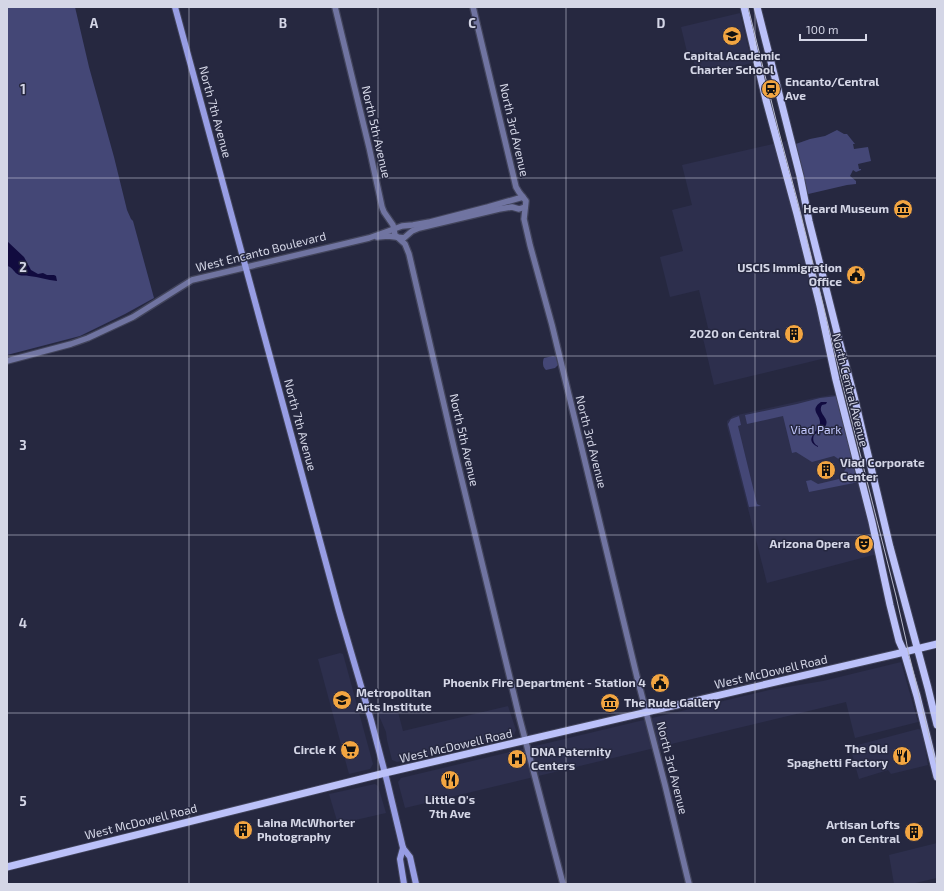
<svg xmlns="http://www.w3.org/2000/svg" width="944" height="891" font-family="'Exo 2',sans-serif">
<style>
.built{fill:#2d2f4d}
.green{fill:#444776}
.water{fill:#110b3f}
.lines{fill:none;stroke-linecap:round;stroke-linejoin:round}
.tertiary-casing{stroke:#42445b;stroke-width:8}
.secondary-casing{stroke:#42445b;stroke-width:8}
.primary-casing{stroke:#42445b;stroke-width:9}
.tertiary{stroke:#7074a1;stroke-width:5.5}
.secondary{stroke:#979de4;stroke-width:6}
.primary{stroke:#bbc1f9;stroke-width:7}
.tram{stroke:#b6b8ca;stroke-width:1}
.grid{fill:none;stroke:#d4d6e6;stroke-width:1;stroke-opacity:0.55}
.labels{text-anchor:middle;stroke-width:3;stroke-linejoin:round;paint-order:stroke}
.poi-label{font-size:12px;font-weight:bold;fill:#d4d6e6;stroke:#262840;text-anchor:end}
.street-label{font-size:12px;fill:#d4d6e6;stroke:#262840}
.park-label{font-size:12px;fill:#c4c9fe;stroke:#262840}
.grid-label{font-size:13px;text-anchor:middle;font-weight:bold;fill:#d4d6e6;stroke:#262840;stroke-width:3;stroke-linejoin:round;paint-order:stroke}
</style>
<rect width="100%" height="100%" fill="#262840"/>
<g class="built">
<polygon points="740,13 752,63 698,77 691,51 687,52 681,27"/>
<polygon points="786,141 838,355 714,385 702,334 709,332 699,290 670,297 660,257 683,251 672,210 692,205 682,165"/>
<polygon points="831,395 835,395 838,398 877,554 767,583 727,426 727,421 733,416 814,398"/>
<polygon points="340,653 343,654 373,764 370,769 349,774 318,659"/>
<polygon points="901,662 918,722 855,738 846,702 405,808 398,782 401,778 769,690 823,681"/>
<polygon points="396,704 403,731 508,706 516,730 514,735 397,762 392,760 387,740 386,732 377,711 379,708"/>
<polygon points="918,729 922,730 928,765 891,774 888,770 859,779 850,747"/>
<polygon points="375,784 378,786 386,813 338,824 329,794"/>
<polygon points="937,843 937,878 911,884 894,884 889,855"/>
</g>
<g class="green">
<polygon points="7,7 75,7 89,67 114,157 127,210 131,219 133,221 154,298 125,314 80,336 7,355"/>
<polygon points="837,130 844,134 847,134 855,144 853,144 854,149 868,147 871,161 858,164 859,169 861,169 861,170 856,172 853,170 850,176 856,181 856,184 847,185 804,195 793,145 810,139 825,136"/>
<path d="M553 356 556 357 558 365 555 368 546 370C543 368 542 362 544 358Z"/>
<polygon points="837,396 859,482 809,492 806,481 811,480 818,484 839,479 847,467 846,464 834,456 812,462 796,452 792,453 783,416 747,424 745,415 797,404 820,398"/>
<polygon points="739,416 741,425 738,426 757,504 761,506 749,507 728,424 731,419"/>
</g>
<g class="water">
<path d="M7 241 24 257 31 270 38 274 43 273 47 275H54L56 276 57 281C47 280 39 277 29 276 26 275 22 276 19 275 14 273 13 267 7 266V257L8 255Z"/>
<path d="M821 402H827L826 404 822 405C816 415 835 419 822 430 819 433 816 433 814 435 812 440 814 444 818 446V447C802 439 820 431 820 422 820 414 809 410 821 402Z"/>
</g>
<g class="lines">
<defs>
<g id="tertiary">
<polyline points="335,7 369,147 382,207 384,212 393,225 395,235 405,244 409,254 455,452 507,666 519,716 563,884"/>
<polyline points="473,7 516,187 519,192 526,201 524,219 530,245 552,325 637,677 665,785 689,884"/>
<polyline points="377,237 388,236 404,238 412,231 419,228 499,209 512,207 519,209 525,207"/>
<polyline points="7,361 71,344 88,338 133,317 192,280 369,238 394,229 402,226 413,225 430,222 488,207 523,197"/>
</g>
<g id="secondary">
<polyline points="175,7 339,611 371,720 387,781 403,848 410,857 416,884"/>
<polyline points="403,848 400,859 404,884"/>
</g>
<g id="primary">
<polyline points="744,7 766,100 797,214 820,306 836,380 872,522 890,605 899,641 904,652 917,696 937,777"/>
<polyline points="757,7 800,176 809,221 840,344 854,396 890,547 928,688 937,725"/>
<polyline points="7,867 385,773 896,654 937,644"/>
</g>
</defs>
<use href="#tertiary" class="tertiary-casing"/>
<use href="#secondary" class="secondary-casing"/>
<use href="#primary" class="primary-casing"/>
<use href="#tertiary" class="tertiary"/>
<use href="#secondary" class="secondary"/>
<use href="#primary" class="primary"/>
<polyline class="tram" points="748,7 779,132 798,203 846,398 896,596 906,640 908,651 937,767"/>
</g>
<path class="grid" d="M189 7V884M378 7V884M566 7V884M755 7V884M7 178H937M7 356H937M7 535H937M7 713H937"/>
<defs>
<symbol id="school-disc" viewBox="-11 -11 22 22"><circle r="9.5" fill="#f2a541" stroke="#262840"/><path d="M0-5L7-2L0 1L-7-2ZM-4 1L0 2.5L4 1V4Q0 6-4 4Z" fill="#111"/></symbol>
<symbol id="station-disc" viewBox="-11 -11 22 22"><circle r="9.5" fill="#f2a541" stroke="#262840"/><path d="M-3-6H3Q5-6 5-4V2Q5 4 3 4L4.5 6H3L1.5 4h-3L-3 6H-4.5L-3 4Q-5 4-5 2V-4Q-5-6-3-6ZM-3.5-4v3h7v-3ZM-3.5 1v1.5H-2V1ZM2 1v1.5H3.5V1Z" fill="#111"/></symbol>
<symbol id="museum-disc" viewBox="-11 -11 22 22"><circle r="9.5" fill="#f2a541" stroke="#262840"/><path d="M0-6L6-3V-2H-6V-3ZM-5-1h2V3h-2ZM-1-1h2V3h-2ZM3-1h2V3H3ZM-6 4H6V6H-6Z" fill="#111"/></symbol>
<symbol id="civic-disc" viewBox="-11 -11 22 22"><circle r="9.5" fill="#f2a541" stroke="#262840"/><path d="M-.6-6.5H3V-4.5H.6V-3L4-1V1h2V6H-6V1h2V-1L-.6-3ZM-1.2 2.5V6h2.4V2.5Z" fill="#111"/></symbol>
<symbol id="building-disc" viewBox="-11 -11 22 22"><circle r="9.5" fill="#f2a541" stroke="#262840"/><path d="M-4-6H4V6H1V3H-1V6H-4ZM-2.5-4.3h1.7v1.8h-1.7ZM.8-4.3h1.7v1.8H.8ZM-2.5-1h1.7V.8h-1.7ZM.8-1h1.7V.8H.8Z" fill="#111"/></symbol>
<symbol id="theatre-disc" viewBox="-11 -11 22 22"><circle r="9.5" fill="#f2a541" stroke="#262840"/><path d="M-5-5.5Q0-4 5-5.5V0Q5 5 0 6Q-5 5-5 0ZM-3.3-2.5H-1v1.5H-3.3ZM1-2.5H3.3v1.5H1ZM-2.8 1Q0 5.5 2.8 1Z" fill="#111"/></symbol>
<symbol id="supermarket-disc" viewBox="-11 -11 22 22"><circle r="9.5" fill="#f2a541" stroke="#262840"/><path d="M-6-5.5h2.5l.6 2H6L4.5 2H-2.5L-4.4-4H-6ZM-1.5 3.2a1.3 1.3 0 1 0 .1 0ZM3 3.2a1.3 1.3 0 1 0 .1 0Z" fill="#111"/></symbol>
<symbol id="restaurant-disc" viewBox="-11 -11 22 22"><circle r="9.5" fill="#f2a541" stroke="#262840"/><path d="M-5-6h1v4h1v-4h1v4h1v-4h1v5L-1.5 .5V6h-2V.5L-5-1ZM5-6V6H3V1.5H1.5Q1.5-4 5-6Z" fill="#111"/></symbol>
<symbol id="hospital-disc" viewBox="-11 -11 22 22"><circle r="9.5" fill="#f2a541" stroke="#262840"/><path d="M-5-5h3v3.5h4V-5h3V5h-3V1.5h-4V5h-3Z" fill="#111"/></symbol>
</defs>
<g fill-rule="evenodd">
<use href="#school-disc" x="721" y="25" width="22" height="22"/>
<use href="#station-disc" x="760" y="78" width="22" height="22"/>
<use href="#museum-disc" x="892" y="198" width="22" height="22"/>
<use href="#civic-disc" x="845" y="264" width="22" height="22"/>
<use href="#building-disc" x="783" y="323" width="22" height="22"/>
<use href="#building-disc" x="815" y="459" width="22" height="22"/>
<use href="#theatre-disc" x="853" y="533" width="22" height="22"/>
<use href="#civic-disc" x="649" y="672" width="22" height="22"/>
<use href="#school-disc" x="331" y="689" width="22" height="22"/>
<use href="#museum-disc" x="599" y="692" width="22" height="22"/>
<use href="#supermarket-disc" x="339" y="739" width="22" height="22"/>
<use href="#restaurant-disc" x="891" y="745" width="22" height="22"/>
<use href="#hospital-disc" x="506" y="748" width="22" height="22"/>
<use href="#restaurant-disc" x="439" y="769" width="22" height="22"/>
<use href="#building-disc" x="232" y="819" width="22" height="22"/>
<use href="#building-disc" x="903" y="821" width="22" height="22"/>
</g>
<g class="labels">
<g class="poi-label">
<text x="732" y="60" text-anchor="middle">Capital Academic<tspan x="732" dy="14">Charter School</tspan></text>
<text x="785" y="86" text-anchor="start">Encanto/Central<tspan x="785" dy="14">Ave</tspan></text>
<text x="889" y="213">Heard Museum</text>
<text x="842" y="272">USCIS Immigration<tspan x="842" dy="14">Office</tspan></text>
<text x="780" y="338">2020 on Central</text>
<text x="840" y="467" text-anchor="start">Viad Corporate<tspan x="840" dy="14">Center</tspan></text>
<text x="850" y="548">Arizona Opera</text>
<text x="646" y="687">Phoenix Fire Department - Station 4</text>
<text x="356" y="697" text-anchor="start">Metropolitan<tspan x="356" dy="14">Arts Institute</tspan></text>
<text x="624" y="707" text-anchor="start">The Rude Gallery</text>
<text x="888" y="753">The Old<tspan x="888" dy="14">Spaghetti Factory</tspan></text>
<text x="336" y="754">Circle K</text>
<text x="531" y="756" text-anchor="start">DNA Paternity<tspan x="531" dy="14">Centers</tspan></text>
<text x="450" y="804" text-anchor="middle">Little O's<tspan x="450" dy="14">7th Ave</tspan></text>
<text x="257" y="827" text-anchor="start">Laina McWhorter<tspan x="257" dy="14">Photography</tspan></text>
<text x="900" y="829">Artisan Lofts<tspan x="900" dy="14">on Central</tspan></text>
</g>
<g class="street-label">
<text transform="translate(215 112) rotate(75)" y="4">North 7th Avenue</text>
<text transform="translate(514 130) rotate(77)" y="4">North 3rd Avenue</text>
<text transform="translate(376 132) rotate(77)" y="4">North 5th Avenue</text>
<text transform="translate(261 252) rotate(-14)" y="4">West Encanto Boulevard</text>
<text transform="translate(850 390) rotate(76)" y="4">North Central Avenue</text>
<text transform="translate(300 425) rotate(75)" y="4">North 7th Avenue</text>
<text transform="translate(464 440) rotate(77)" y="4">North 5th Avenue</text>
<text transform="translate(591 442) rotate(76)" y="4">North 3rd Avenue</text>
<text transform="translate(771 672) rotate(-13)" y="4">West McDowell Road</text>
<text transform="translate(456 746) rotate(-13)" y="4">West McDowell Road</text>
<text transform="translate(672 768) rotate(76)" y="4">North 3rd Avenue</text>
<text transform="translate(141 822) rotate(-14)" y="4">West McDowell Road</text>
</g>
<g class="park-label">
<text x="816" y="434">Viad Park</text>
</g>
</g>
<g class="grid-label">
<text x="94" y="28">A</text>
<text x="283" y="28">B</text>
<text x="472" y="28">C</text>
<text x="661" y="28">D</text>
<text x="23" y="94">1</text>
<text x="23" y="272">2</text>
<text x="23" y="450">3</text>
<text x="23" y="628">4</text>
<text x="23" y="806">5</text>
</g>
<rect width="944" height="891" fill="none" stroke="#d4d6e6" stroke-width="16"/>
<path d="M800 34v6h66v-6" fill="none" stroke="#d4d6e6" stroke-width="2"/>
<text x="806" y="34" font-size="12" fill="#d4d6e6" stroke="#262840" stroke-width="3" paint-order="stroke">100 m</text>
</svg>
